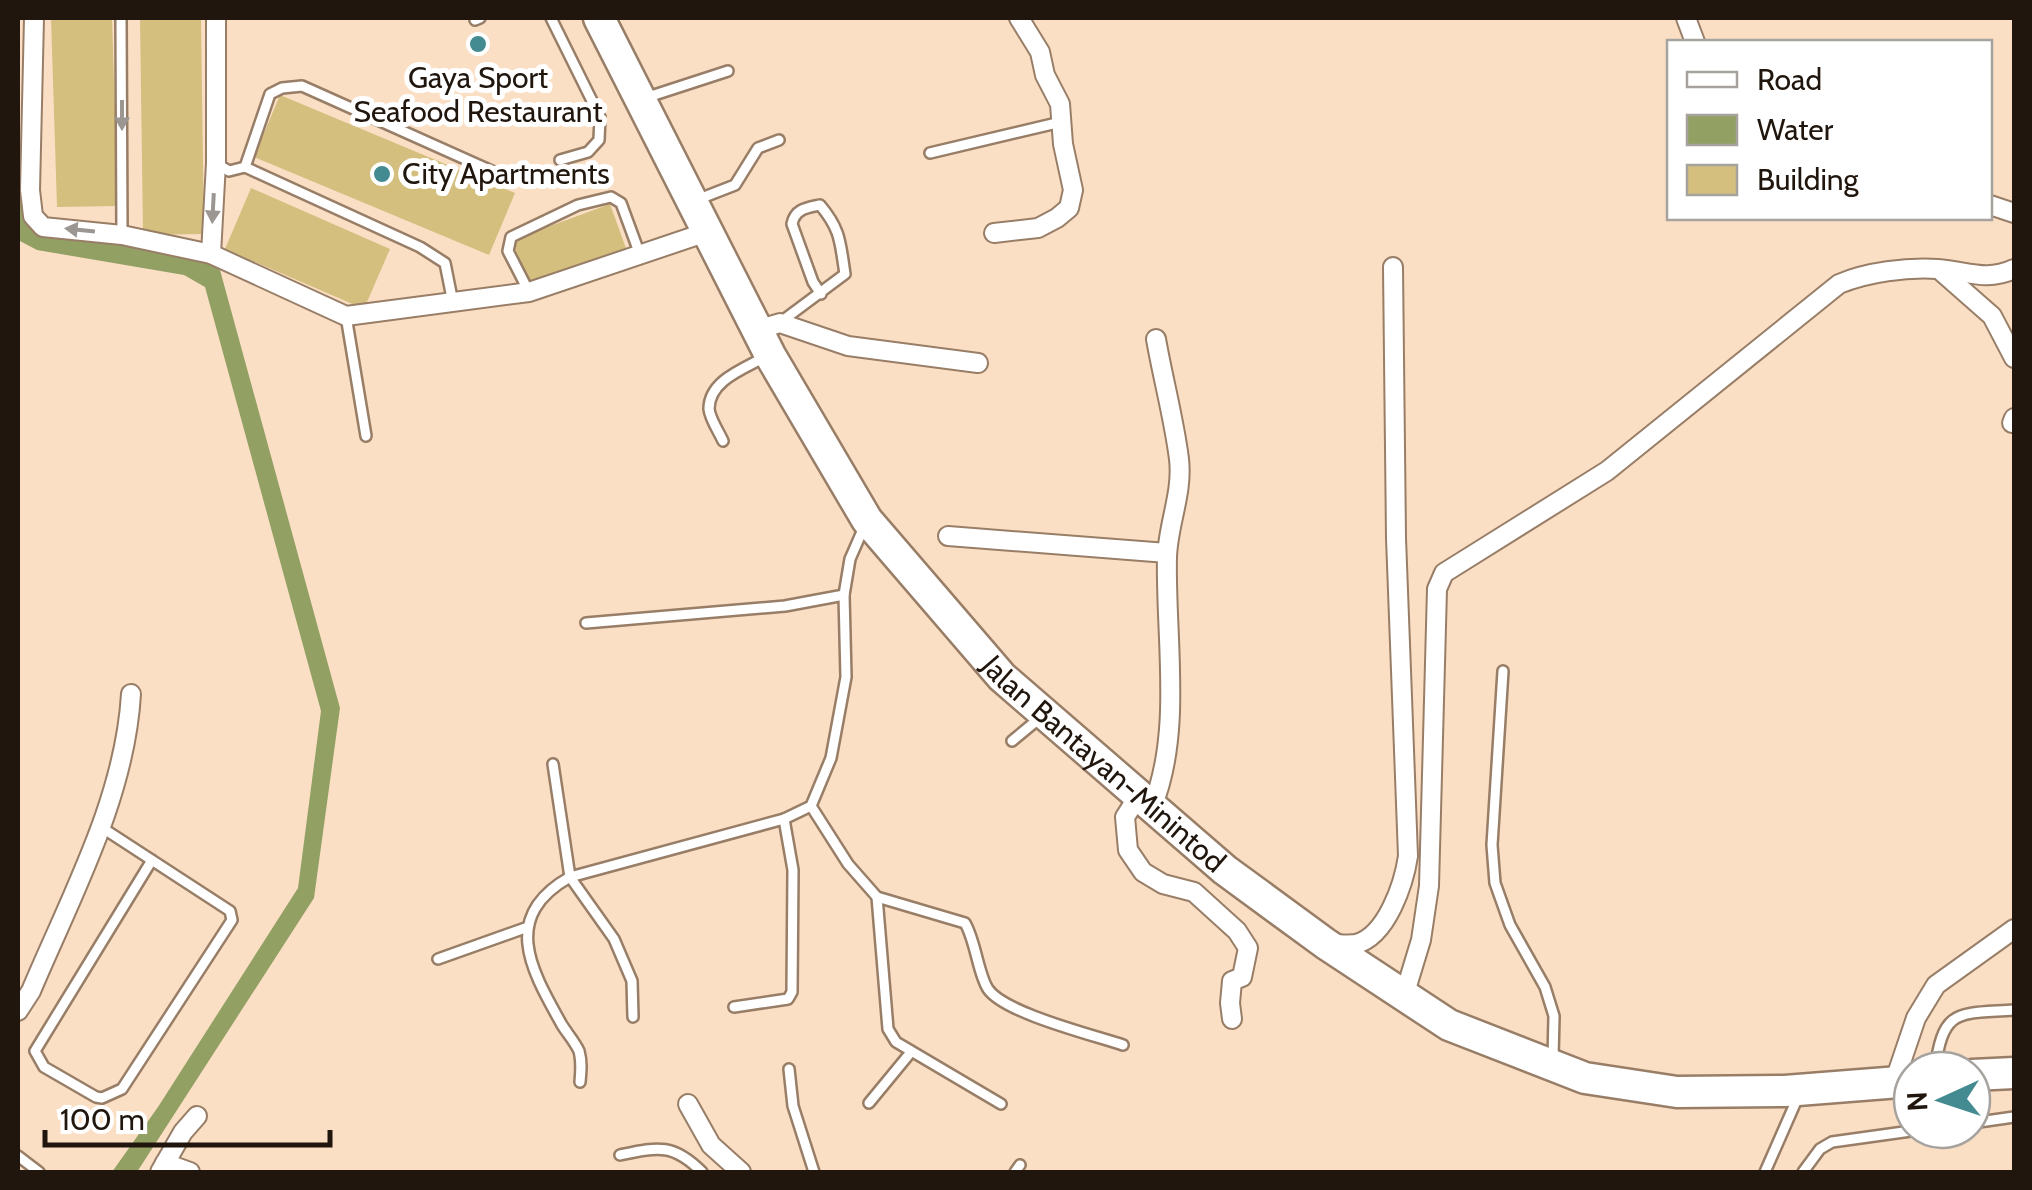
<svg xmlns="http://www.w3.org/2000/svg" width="2032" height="1190" font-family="Cabin,sans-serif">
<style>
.water{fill:#92a063}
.building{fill:#d4bf7f}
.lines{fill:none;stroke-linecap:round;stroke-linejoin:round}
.service-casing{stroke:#987e67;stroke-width:14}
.minor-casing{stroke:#987e67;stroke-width:22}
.primary-casing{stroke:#987e67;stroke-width:35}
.service{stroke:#fff;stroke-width:9}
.minor{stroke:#fff;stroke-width:18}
.primary{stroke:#fff;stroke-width:30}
.oneway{fill:#9b9692}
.poi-dot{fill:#438b90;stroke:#fff;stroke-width:4}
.labels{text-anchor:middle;stroke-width:10;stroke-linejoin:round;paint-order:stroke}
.poi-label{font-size:30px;fill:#20160d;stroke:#fff}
.street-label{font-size:30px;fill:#20160d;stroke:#fff}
</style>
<rect width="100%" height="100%" fill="#fbdfc5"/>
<polygon class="water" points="18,155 25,219 34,228 198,256 220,270 340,708 314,898 137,1172 112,1172 158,1107 298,888 321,711 205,287 184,275 37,250 18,240"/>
<g class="building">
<polygon points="51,18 112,18 118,206 57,207"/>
<polygon points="140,18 201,18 204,234 143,235"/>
<polygon points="280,95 515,193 489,255 254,157"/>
<polygon points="251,188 390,249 364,309 225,249"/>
<polygon points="610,204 627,251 529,286 512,240"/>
</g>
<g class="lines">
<defs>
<g id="service">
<polyline points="121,18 122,235"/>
<polyline points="551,18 600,117 599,140 588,152 560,160"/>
<polyline points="475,20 480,18"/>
<polyline points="648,97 728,71"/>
<polyline points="930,153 1061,122"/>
<polyline points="217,164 229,171 245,167 420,247 445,263 453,303"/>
<polyline points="245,167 270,94 282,88 302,86 512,180"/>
<polyline points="699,199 735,185 758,148 779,140"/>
<polyline points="529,292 508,251 511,237 578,205 611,197 621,203 639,252"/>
<polyline points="346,316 366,436"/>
<path d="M782 321 845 274C840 242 841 230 820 205 806 208 795 209 792 224L813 282 821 294"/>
<path d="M723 441C719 432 710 419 709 409 709 381 743 369 763 358"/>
<polyline points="586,623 785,606 844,595"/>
<polyline points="1503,671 1492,845 1495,883 1510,925 1545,987 1554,1016 1553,1059"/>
<polyline points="1012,741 1041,717"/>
<polyline points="553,764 570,877 614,939 632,981 633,1017"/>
<path d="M811 806 848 864 877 897 965 923C976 942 978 974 988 989 1004 1013 1093 1035 1123 1045"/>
<polyline points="101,827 230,911 232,920 122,1089 102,1098 96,1097 44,1067 35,1051 152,860"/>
<polyline points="877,897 888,1029 896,1042 1001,1104"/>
<polyline points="438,959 528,927"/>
<polyline points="734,1007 788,999 792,992 793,870 784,819"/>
<polyline points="789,1069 793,1106 814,1172"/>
<path d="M1935 1070C1943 1007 1958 1014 2014 1010"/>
<path d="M580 1082C581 1071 582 1062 579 1051 575 1042 567 1033 562 1025 532 971 499 917 570 877L784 819 811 806 831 758 846 677 844 595 850 559 864 527"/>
<polyline points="869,1103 911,1052"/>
<polyline points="1972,1123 2014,1117"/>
<path d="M620 1155C658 1147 673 1143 702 1172"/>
<polyline points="18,1156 39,1172"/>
<polyline points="1015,1172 1020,1165"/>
<polyline points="1765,1172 1798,1097"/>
<polyline points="1803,1172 1820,1149 1832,1142 1918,1130"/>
</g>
<g id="minor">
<polyline points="34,18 30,190 33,216 43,227 122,235 211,254 346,316 529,292 707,232"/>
<polyline points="1686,18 1695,42"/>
<polyline points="1990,205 2014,213"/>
<polyline points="994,233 1038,228 1057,218 1069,208 1073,190 1063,144 1060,104 1045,75 1040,52 1019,18"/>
<polyline points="211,254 216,163 216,18"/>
<polyline points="1942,272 1992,316 2014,358"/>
<polyline points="757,330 780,323 848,346 978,363"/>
<polyline points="2012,423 2014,418"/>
<polyline points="948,536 1167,553"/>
<polyline points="1139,795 1125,817 1128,850 1143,872 1163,884 1194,892 1237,931 1248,948 1242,977 1232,981 1230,1003 1232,1019"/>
<path d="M1152 807C1183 732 1165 636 1167 557 1168 524 1183 493 1179 459 1174 419 1163 379 1156 339"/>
<path d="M1332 944C1339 944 1349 945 1356 944 1387 936 1404 883 1408 856L1396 538 1393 267"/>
<path d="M1404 996 1421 940 1429 886 1437 589 1444 573 1607 471 1839 284C1867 272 1907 267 1938 269 1967 271 1986 282 2014 269"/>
<path d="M18 1011 31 991C71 896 125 798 131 694"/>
<polyline points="1894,1083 1916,1018 1936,985 2014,929"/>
<polyline points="688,1104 711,1145 741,1172"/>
<polyline points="165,1163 190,1172"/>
<polyline points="160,1172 183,1132 197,1116"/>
</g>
<g id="primary">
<path id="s1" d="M599 18 770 355 867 520 1002 677 1225 870 1326 944 1449 1025 1585 1078 1677 1092 1785 1091 1912 1081"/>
<polyline points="1972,1075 2014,1073"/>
</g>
</defs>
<use href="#service" class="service-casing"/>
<use href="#minor" class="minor-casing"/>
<use href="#primary" class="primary-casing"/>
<use href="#service" class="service"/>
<use href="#minor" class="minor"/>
<use href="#primary" class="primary"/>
</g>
<defs><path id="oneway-solid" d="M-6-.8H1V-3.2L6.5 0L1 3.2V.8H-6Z" transform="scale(2.5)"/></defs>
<g class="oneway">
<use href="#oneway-solid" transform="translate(122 115) rotate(90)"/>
<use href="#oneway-solid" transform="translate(213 208) rotate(93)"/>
<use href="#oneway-solid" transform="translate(80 230) rotate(-174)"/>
</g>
<g class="poi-dot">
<circle cx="478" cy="44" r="10"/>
<circle cx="382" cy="174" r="10"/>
</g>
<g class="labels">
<g class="poi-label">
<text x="478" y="88">Gaya Sport<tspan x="478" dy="34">Seafood Restaurant</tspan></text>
<text x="402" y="184" text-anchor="start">City Apartments</text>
</g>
<g class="street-label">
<text dy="10" stroke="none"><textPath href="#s1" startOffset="910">Jalan Bantayan-Minintod</textPath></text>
</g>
</g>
<rect width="2032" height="1190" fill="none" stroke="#20160d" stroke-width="40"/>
<rect x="1667" y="40" width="325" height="180" fill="#ffffff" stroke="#a6a29e" stroke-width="2.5"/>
<rect x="1687" y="72" width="50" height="15" fill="#ffffff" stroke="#a6a29e" stroke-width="2.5"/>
<text x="1757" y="90" font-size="30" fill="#20160d">Road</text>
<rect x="1687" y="115" width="50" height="30" fill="#92a063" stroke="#a6a29e" stroke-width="2.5"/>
<text x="1757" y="140" font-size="30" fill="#20160d">Water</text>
<rect x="1687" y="165" width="50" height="30" fill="#d4bf7f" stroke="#a6a29e" stroke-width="2.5"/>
<text x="1757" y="190" font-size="30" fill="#20160d">Building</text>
<g transform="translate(1942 1100) rotate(267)"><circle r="48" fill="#ffffff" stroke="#a6a29e" stroke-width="2.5"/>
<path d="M0-8L18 38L0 25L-18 38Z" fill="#438b90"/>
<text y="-15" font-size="28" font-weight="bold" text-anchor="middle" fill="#20160d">N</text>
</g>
<path d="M45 1130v15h285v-15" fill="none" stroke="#20160d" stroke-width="5"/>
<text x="60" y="1130" font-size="30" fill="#20160d" stroke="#ffffff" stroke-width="8" paint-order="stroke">100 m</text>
</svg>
